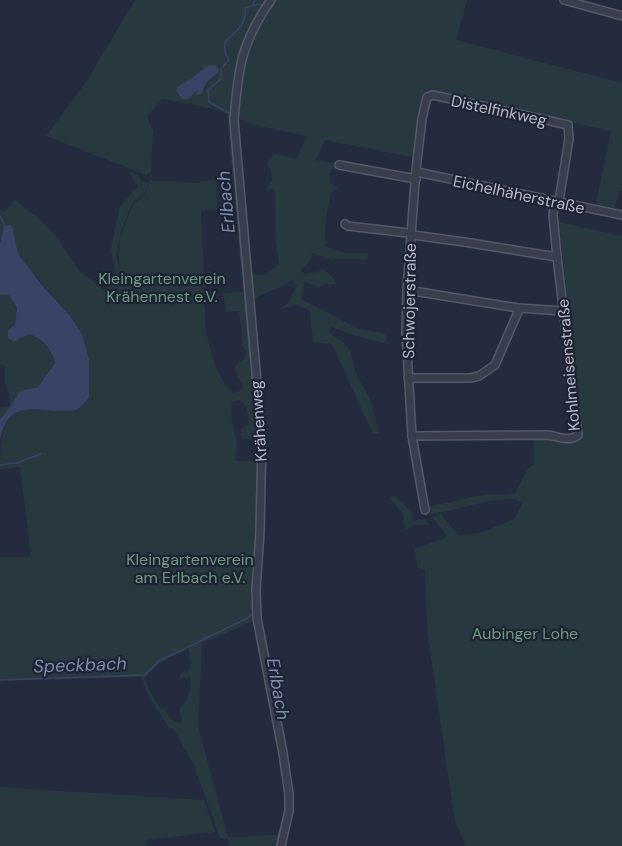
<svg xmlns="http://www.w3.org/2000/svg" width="622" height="846" font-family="'DM Sans',sans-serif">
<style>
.green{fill:#27383f;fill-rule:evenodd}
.water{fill:#394365}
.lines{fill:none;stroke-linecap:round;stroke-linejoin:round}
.stream{stroke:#394365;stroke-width:1.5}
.minor-casing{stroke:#545969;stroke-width:10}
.minor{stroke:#393e4e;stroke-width:7}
.labels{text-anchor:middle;stroke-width:4.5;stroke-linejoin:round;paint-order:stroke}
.street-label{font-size:16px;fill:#b5b9c9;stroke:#1e2333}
.park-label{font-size:16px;fill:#6d997f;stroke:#1e2333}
.water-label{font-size:18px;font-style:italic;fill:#7d8ab0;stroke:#1e2333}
</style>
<rect width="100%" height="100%" fill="#252b3e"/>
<g class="green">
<path d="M135 0H268L254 22 240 54 231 115 249 42 273 0H467L456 40 622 83V191L619 190 615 208 596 204 611 131 426 91 412 157 325 140 316 160 336 163 340 169 330 170V183L338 188 331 193 326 217 325 246C338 253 352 253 367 253L369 257 366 260 336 259 332 260 312 253 310 261 300 271 306 274 325 270 334 279 336 284 324 285 318 287 305 282 301 299 359 329 383 333 387 337 385 343 353 335 331 327 329 333 344 343 350 351 357 376 371 401 379 433 373 434 332 344 313 342 310 311 300 305 280 309 288 303 297 285 291 280C277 291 265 291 251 302L265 456 263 461 259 596 260 618 202 643 198 726 228 837 278 835 274 846H230L228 838H220L194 765 173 728H169L149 697 141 677 1 681 0 686V557L31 556 20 467 0 469C0 450 0 432 10 415L24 410H76L58 302 28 267 18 254 13 237 4 226 0 243V209L4 212 15 200 38 218 54 234 80 271 105 291C107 289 110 286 112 283 116 275 114 259 110 251L120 206 138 186 128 171 139 175 140 179 148 183 144 194 133 202 122 228 116 255 120 270 119 258 120 239 126 221 134 203 145 195 150 180 200 183V181L216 180 217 210 201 211 206 334 215 365 221 378 232 393 240 391 243 386 237 376 235 366 245 359 246 350 241 345 243 342 239 311 226 312 223 293 245 291 240 258 227 114 219 110 162 99 147 116 153 131 151 173 146 175 46 136 86 82ZM202 68 218 72 207 82 204 91 194 92 189 98 188 81 199 73ZM237 118 254 125 307 136 296 159 274 154 267 163 271 170 272 181 265 190 275 189 276 243 279 264 265 275H256L248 267ZM240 400C248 406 248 415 249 424L241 428V436L242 439H259L260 461H235L237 443 231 417 232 402ZM188 649 191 665 189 670 180 674V678L191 677C190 690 190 700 179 708L182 721 178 723 171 719 164 709 161 710 155 701 144 677 161 662Z"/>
<polygon points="559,222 622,236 622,846 466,846 455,822 427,630 425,570 418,568 414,549 445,538 446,534 432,517 441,514 458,535 480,533 514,519 522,504 515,499 490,501 430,515 428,512 427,507 487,494 506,495 515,493 528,469 534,464 534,438 581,434"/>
<path d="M0 295H9L17 308 15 325 20 338 30 334C46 342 49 347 55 363L38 387 20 391 6 413 0 419V407L10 406V396L5 383V366L0 364Z"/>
<polygon points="396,496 412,513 412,521 425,519 430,525 414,525 405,530 403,514 389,497"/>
<polygon points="0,787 204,800 215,832 146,840 148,846 0,846"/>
</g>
<g class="water">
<path d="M209 65H215L219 69 218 72 207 82 201 94 197 95 196 91 189 98 183 100 176 91 177 87C184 83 190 80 196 75 201 71 203 68 209 65Z"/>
<path d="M12 225 18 254 42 285 70 316 82 334 89 360V397C85 402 81 408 75 410 58 414 21 402 9 418 4 424 2 433 0 440V419L6 413 20 391 38 387 55 363C50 347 46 342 30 334L20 338 14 342 8 338V330L15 325 17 308 9 295H0V243L4 226Z"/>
</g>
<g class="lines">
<g class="stream">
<polyline points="254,5 258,4 263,5"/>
<polyline points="234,84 238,54 253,20 266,0"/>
<polyline points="231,114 233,91"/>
<polyline points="0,216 5,226"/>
<path d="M250 358 231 134V114L209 102 208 90 221 79V69L229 60 225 53V42C236 30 247 26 245 8L253 5 255 0"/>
<polyline points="251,362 254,400"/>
<polyline points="254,403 258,439"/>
<polyline points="0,465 16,463 41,454"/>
<polyline points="256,529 258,491"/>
<polyline points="253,582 256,534"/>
<polyline points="253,590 252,608 254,618"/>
<polyline points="0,680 145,675 159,661 248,618 252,614"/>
<polyline points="270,703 280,757"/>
<polyline points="285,788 286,798"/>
<polyline points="276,846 286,806"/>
</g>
<defs>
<g id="minor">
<path d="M271 0C241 43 238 69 234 120L262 440 260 532 256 590 257 618 283 753 289 794V811L281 846"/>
<polyline points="564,0 622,16"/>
<polyline points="339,165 416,179"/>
<polyline points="417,172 622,215"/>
<polyline points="345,224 348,226 408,233 413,235 464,242 557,257"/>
<polyline points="407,290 518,308 563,311"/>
<polyline points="408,378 470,378 479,376 495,365 518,312 518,308"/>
<path d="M412 436 549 435C558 437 571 442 578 435L557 257 553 214 555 202"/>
<polyline points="425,510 412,436 406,333 407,289 416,169 422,119 427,97 433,95 568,125 569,139 559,201"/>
</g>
</defs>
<use href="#minor" class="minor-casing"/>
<use href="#minor" class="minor"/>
</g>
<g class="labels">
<g class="street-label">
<text transform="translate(499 110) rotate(12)" y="6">Distelfinkweg</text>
<text transform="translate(519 194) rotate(12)" y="6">Eichelhäherstraße</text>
<text transform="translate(409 301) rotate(-89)" y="6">Schwojerstraße</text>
<text transform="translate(568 365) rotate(-95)" y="6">Kohlmeisenstraße</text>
<text transform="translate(258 421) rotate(-94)" y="6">Krähenweg</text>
</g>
<g class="park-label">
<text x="162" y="284">Kleingartenverein<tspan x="162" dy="18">Krähennest e.V.</tspan></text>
<text x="190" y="565">Kleingartenverein<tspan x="190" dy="18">am Erlbach e.V.</tspan></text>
<text x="525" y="639">Aubinger Lohe</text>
</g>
<g class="water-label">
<text transform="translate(226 202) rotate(-95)" y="6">Erlbach</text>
<text transform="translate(80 665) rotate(-2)" y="6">Speckbach</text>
<text transform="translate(278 689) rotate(80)" y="6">Erlbach</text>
</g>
</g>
</svg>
